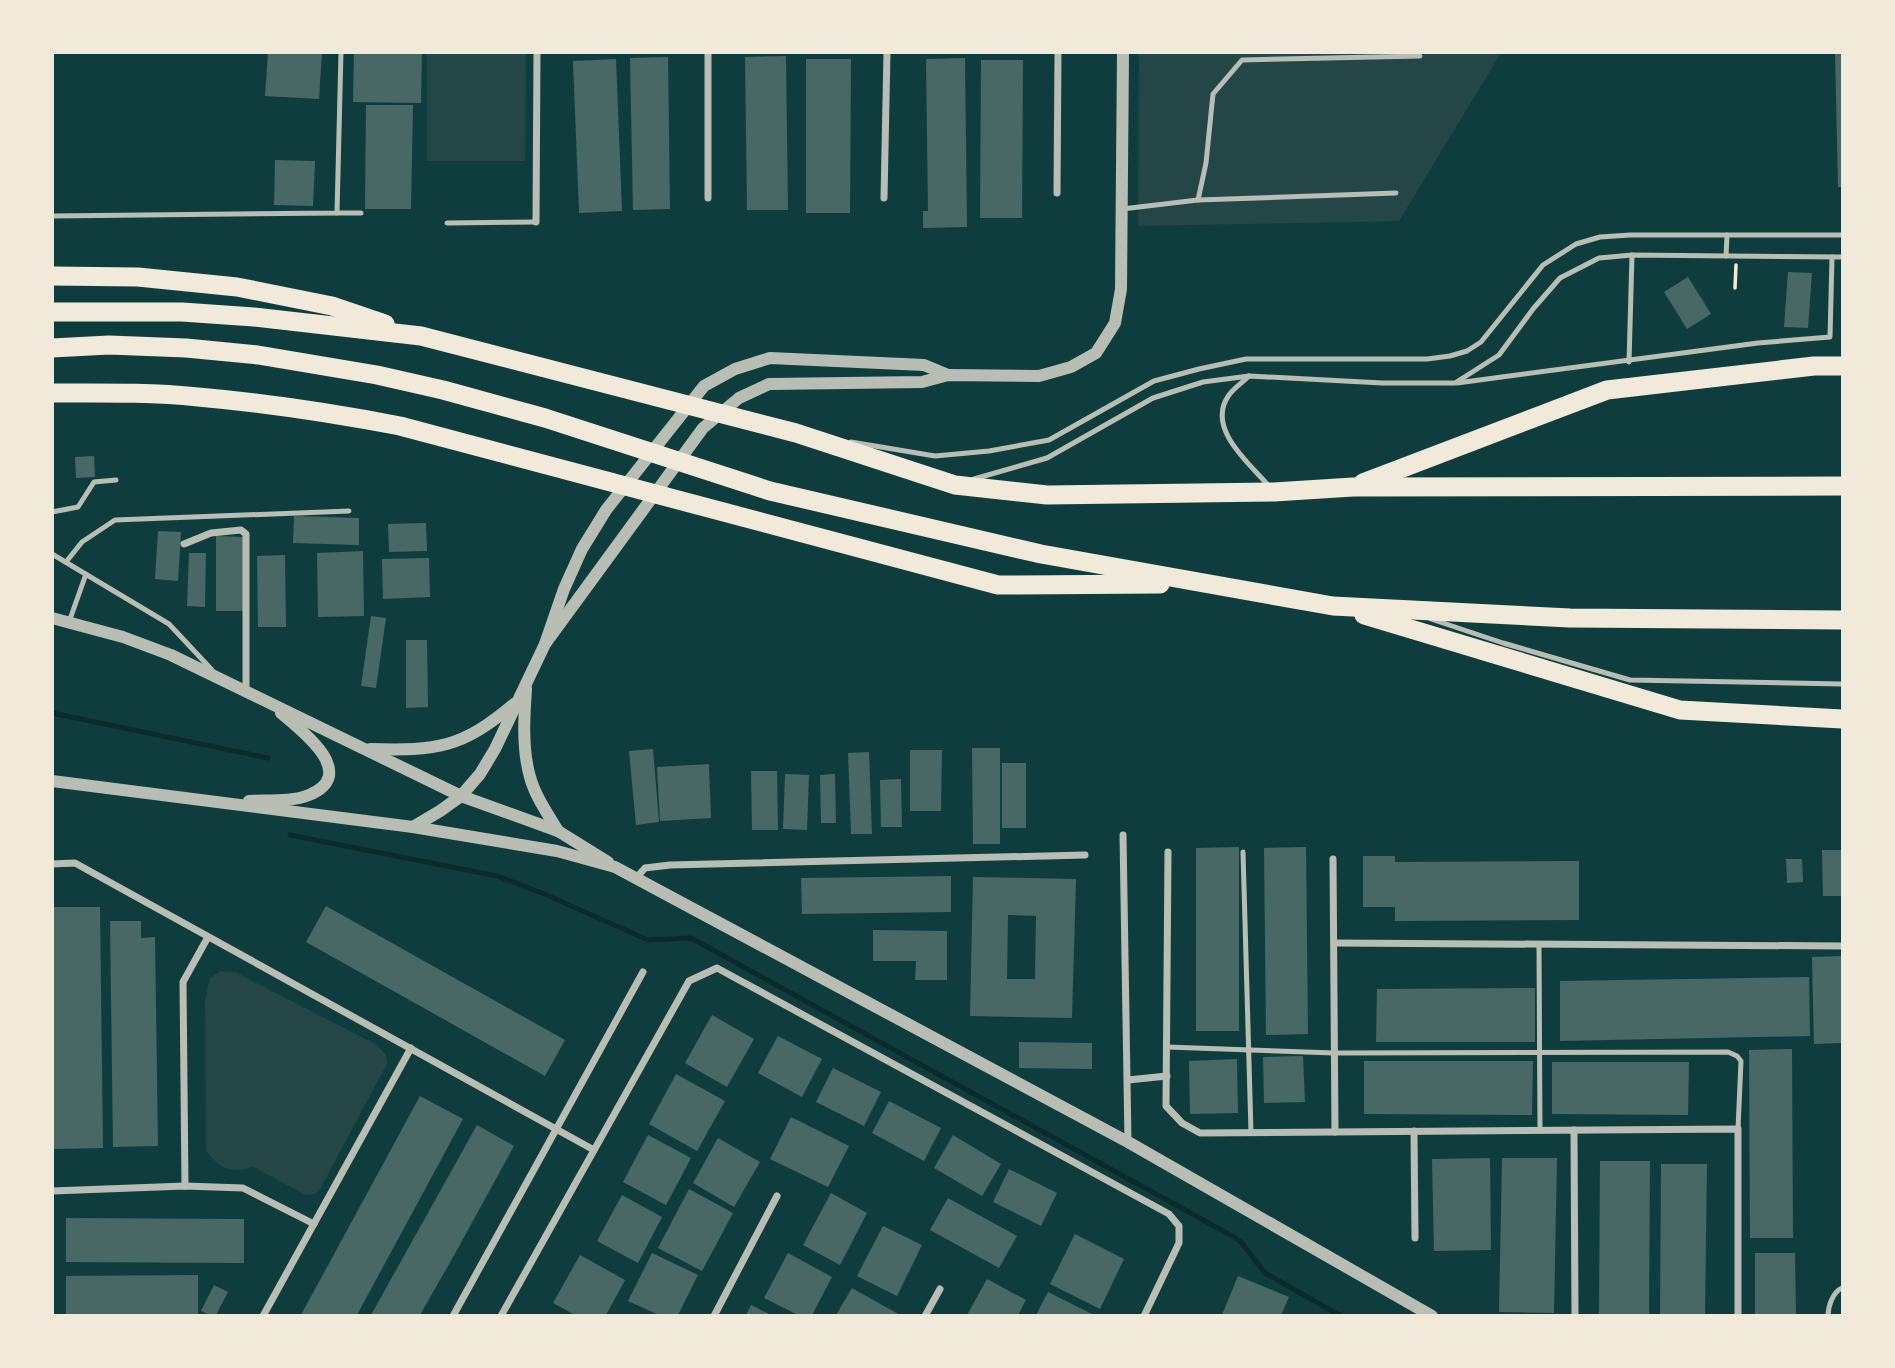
<svg xmlns="http://www.w3.org/2000/svg" width="1895" height="1368" font-family="Overpass,sans-serif">
<style>
.green{fill:#244646}
.lines{fill:none;stroke-linecap:round;stroke-linejoin:round}
.stream{stroke:#0a2a2b;stroke-width:5}
.building{fill:#486865;fill-rule:evenodd}
.path{stroke:#f1e9da;stroke-width:3.5}
.service{stroke:#b8beb3;stroke-width:5}
.minor{stroke:#b8beb3;stroke-width:7}
.tertiary{stroke:#b8beb3;stroke-width:12}
.motorway{stroke:#f1e9da;stroke-width:19}
</style>
<rect width="100%" height="100%" fill="#0f3d3e"/>
<g class="green">
<polygon points="427,53 526,53 525,161 427,161"/>
<polygon points="1139,53 1501,53 1399,221 1138,226"/>
<path d="M221 971 235 972 377 1045 386 1055 387 1064 320 1189 315 1194 306 1195 253 1167C229 1174 222 1169 206 1151L205 1000 210 978Z"/>
</g>
<g class="lines">
<g class="stream">
<polyline points="52,713 268,758"/>
<polyline points="290,835 497,876 542,893 648,940 691,938 1234,1237 1241,1242 1265,1273 1341,1316"/>
</g>
</g>
<g class="building">
<polygon points="268,52 322,52 319,99 265,96"/>
<polygon points="354,52 422,52 421,103 353,102"/>
<polygon points="1835,52 1842,52 1842,187 1838,187"/>
<polygon points="786,56 788,210 747,210 745,57"/>
<polygon points="668,57 670,209 633,210 630,58"/>
<polygon points="965,58 967,227 923,228 923,211 928,211 926,59"/>
<polygon points="616,59 622,211 579,213 573,61"/>
<polygon points="806,59 851,59 850,213 806,213"/>
<polygon points="981,60 1023,60 1022,218 980,218"/>
<polygon points="366,105 413,105 411,209 365,209"/>
<polygon points="275,160 315,161 313,206 274,205"/>
<polygon points="1788,272 1812,273 1808,328 1784,327"/>
<polygon points="1688,277 1711,314 1687,329 1664,292"/>
<polygon points="94,456 95,477 76,478 75,457"/>
<polygon points="294,516 359,518 359,545 293,543"/>
<polygon points="426,523 427,551 389,552 388,524"/>
<polygon points="158,531 181,532 178,581 155,579"/>
<polygon points="216,536 243,537 243,611 216,611"/>
<polygon points="363,551 364,616 318,617 317,553"/>
<polygon points="189,553 206,553 205,607 187,606"/>
<polygon points="285,555 286,627 258,627 257,556"/>
<polygon points="429,558 430,597 383,599 382,559"/>
<polygon points="371,616 386,618 376,688 361,686"/>
<polygon points="406,640 427,640 428,707 406,708"/>
<polygon points="972,748 1000,748 1000,844 973,844"/>
<polygon points="653,749 659,822 636,825 629,751"/>
<polygon points="910,750 942,750 941,811 910,811"/>
<polygon points="869,752 872,834 851,834 848,753"/>
<rect x="1002" y="763" width="24" height="65"/>
<polygon points="709,764 711,818 660,821 657,767"/>
<polygon points="751,771 777,771 778,830 752,830"/>
<polygon points="785,774 809,775 807,830 783,829"/>
<polygon points="835,774 836,823 821,823 820,775"/>
<polygon points="901,779 902,827 881,827 880,780"/>
<polygon points="1239,847 1239,1031 1196,1031 1196,848"/>
<polygon points="1306,847 1308,1034 1266,1035 1264,848"/>
<polygon points="1822,850 1842,850 1842,896 1823,896"/>
<polygon points="1363,856 1395,856 1395,862 1579,861 1579,920 1395,921 1395,907 1363,907"/>
<polygon points="1786,859 1802,859 1803,882 1787,883"/>
<polygon points="951,876 951,912 802,914 801,878"/>
<path d="M973 877 1076 879 1072 1018 970 1016ZM1008 915 1036 916 1035 979H1007Z"/>
<polygon points="326,906 565,1040 545,1076 306,942"/>
<polygon points="52,907 100,907 103,1148 52,1149"/>
<polygon points="110,921 141,921 141,938 155,937 158,1146 113,1147"/>
<polygon points="873,930 947,931 947,980 915,980 916,961 873,961"/>
<polygon points="1842,956 1842,1043 1814,1044 1812,957"/>
<polygon points="1809,977 1810,1036 1560,1041 1560,981"/>
<polygon points="1535,988 1535,1042 1376,1042 1377,989"/>
<polygon points="712,1015 754,1039 727,1087 685,1063"/>
<polygon points="778,1036 822,1059 802,1097 758,1073"/>
<polygon points="1019,1042 1092,1043 1092,1069 1019,1068"/>
<polygon points="1792,1049 1793,1238 1750,1238 1749,1050"/>
<polygon points="1303,1056 1305,1102 1264,1103 1263,1057"/>
<polygon points="1237,1059 1238,1113 1190,1114 1189,1061"/>
<polygon points="1364,1061 1533,1061 1532,1115 1364,1114"/>
<polygon points="1552,1062 1689,1062 1688,1115 1552,1114"/>
<polygon points="833,1068 881,1092 864,1126 816,1102"/>
<polygon points="676,1074 725,1101 697,1151 649,1124"/>
<polygon points="420,1096 463,1119 357,1315 301,1315"/>
<polygon points="889,1101 941,1128 924,1161 872,1133"/>
<polygon points="791,1117 849,1146 828,1187 770,1159"/>
<polygon points="477,1125 514,1146 457,1250 420,1315 371,1315"/>
<polygon points="648,1135 691,1158 666,1205 623,1182"/>
<polygon points="953,1135 1001,1164 982,1196 934,1168"/>
<polygon points="718,1138 760,1162 734,1207 693,1183"/>
<polygon points="1490,1158 1491,1250 1434,1251 1432,1159"/>
<polygon points="1502,1158 1557,1158 1554,1313 1499,1312"/>
<polygon points="1600,1161 1650,1161 1649,1315 1599,1315"/>
<polygon points="1661,1164 1707,1164 1705,1315 1660,1315"/>
<polygon points="1009,1169 1057,1193 1041,1226 993,1202"/>
<polygon points="689,1189 733,1213 702,1271 658,1248"/>
<polygon points="831,1193 867,1213 840,1265 803,1245"/>
<polygon points="622,1195 662,1217 638,1263 597,1241"/>
<polygon points="948,1198 1017,1236 999,1268 930,1230"/>
<polygon points="66,1218 244,1219 244,1263 66,1262"/>
<polygon points="883,1226 922,1245 897,1296 857,1276"/>
<polygon points="1075,1234 1124,1259 1100,1309 1050,1284"/>
<polygon points="652,1253 698,1275 678,1315 659,1315 628,1301"/>
<polygon points="788,1253 832,1277 812,1315 798,1315 764,1298"/>
<polygon points="1755,1253 1795,1253 1796,1315 1755,1315"/>
<polygon points="580,1255 625,1280 606,1315 575,1315 553,1303"/>
<polygon points="198,1275 198,1315 66,1315 66,1276"/>
<polygon points="1238,1276 1289,1297 1281,1315 1222,1315"/>
<polygon points="987,1279 1026,1300 1018,1315 967,1315"/>
<polygon points="214,1285 228,1292 216,1315 210,1315 201,1311"/>
<polygon points="852,1288 900,1315 836,1315"/>
<polygon points="1048,1292 1094,1315 1036,1315"/>
<polygon points="751,1305 771,1315 746,1315"/>
</g>
<g class="lines">
<polyline class="path" points="1735,288 1736,265"/>
<g class="service">
<polyline points="1198,200 1206,163 1213,94 1242,60 1420,56"/>
<polyline points="1122,209 1198,200 1396,193"/>
<polyline points="337,213 361,213"/>
<polyline points="52,216 337,213 341,52"/>
<polyline points="447,223 536,222"/>
<polyline points="1726,256 1727,235"/>
<polyline points="1629,362 1632,255"/>
<path d="M1249 376C1243 382 1234 388 1229 395 1205 428 1250 464 1269 486"/>
<polyline points="1457,383 1758,343 1830,337 1832,257"/>
<polyline points="851,442 935,456 989,451 1049,440 1154,381 1199,369 1246,359 1427,359 1450,356 1467,351 1481,342 1543,265 1576,244 1600,237 1630,235 1842,235"/>
<polyline points="974,479 1047,458 1153,398 1203,382 1249,376 1382,383 1455,383 1499,355 1533,309 1560,278 1599,258 1632,255 1842,257"/>
<polyline points="52,512 78,507 94,482 116,480"/>
<polyline points="52,554 169,624 212,670"/>
<polyline points="66,562 82,542 115,520 349,511"/>
<polyline points="1431,619 1503,643 1630,680 1842,684"/>
<polyline points="69,622 86,574"/>
<polyline points="1243,852 1251,1132"/>
<polyline points="1539,945 1540,1130"/>
<polyline points="1167,1047 1334,1053 1728,1052 1737,1056 1741,1061 1738,1129"/>
<path d="M1828 1316C1828 1306 1833 1292 1842 1288"/>
</g>
<g class="minor">
<polyline points="708,52 708,198"/>
<polyline points="1057,193 1058,52"/>
<polyline points="884,198 887,52"/>
<polyline points="536,222 537,52"/>
<polyline points="184,544 211,533 241,530 246,534 246,690"/>
<polyline points="1123,835 1128,1142"/>
<polyline points="1168,852 1166,1106 1182,1123 1200,1133 1738,1129 1738,1316"/>
<polyline points="1333,859 1335,1132"/>
<polyline points="52,864 75,863 594,1150"/>
<polyline points="636,878 645,868 670,865 1085,855"/>
<polyline points="1334,943 1842,946"/>
<polyline points="1128,1080 1167,1076"/>
<polyline points="1574,1130 1575,1316"/>
<polyline points="1414,1131 1415,1238"/>
<polyline points="185,1186 183,982 208,937"/>
<polyline points="52,1191 185,1186 243,1188 314,1224"/>
<polyline points="263,1316 411,1048"/>
<polyline points="453,1316 643,972"/>
<polyline points="501,1316 689,981 717,968 1169,1214 1179,1226 1179,1243 1144,1316"/>
<polyline points="714,1316 777,1196"/>
<polyline points="925,1316 940,1289"/>
</g>
<g class="tertiary">
<polyline points="52,618 123,637 171,655 461,796 558,831 608,862"/>
<polyline points="545,644 703,428 739,398 769,384 922,382 948,375 1039,376 1071,367 1096,353 1115,323 1121,289 1123,52"/>
<path d="M526 689C524 717 522 749 530 777 535 796 548 814 558 831"/>
<path d="M370 749C437 751 462 748 514 704"/>
<polyline points="52,781 413,827 557,851 615,867 1128,1142 1432,1316"/>
<path d="M249 801C268 800 292 802 309 795 360 774 301 730 281 713"/>
<polyline points="413,827 440,811 461,796 480,774 495,749 545,644 564,589 582,549 606,510 704,386 735,369 770,358 924,365 948,375"/>
</g>
<g class="motorway">
<polyline points="52,276 138,277 237,287 332,306 385,324"/>
<polyline points="52,312 182,312 254,317 421,336 796,433 955,485 1047,495 1274,492 1353,487 1842,486"/>
<polyline points="52,348 109,345 186,348 258,355 377,375 443,390 545,418 770,491 1041,554 1333,606 1570,618 1842,620"/>
<path d="M52 393C101 393 149 392 198 397 266 403 333 413 400 426L998 585 1160 584"/>
<polyline points="1363,483 1607,390 1814,366 1842,366"/>
<polyline points="1364,615 1680,710 1842,719"/>
</g>
</g>
<rect width="1895" height="1368" fill="none" stroke="#f1e9da" stroke-width="108"/>
</svg>
